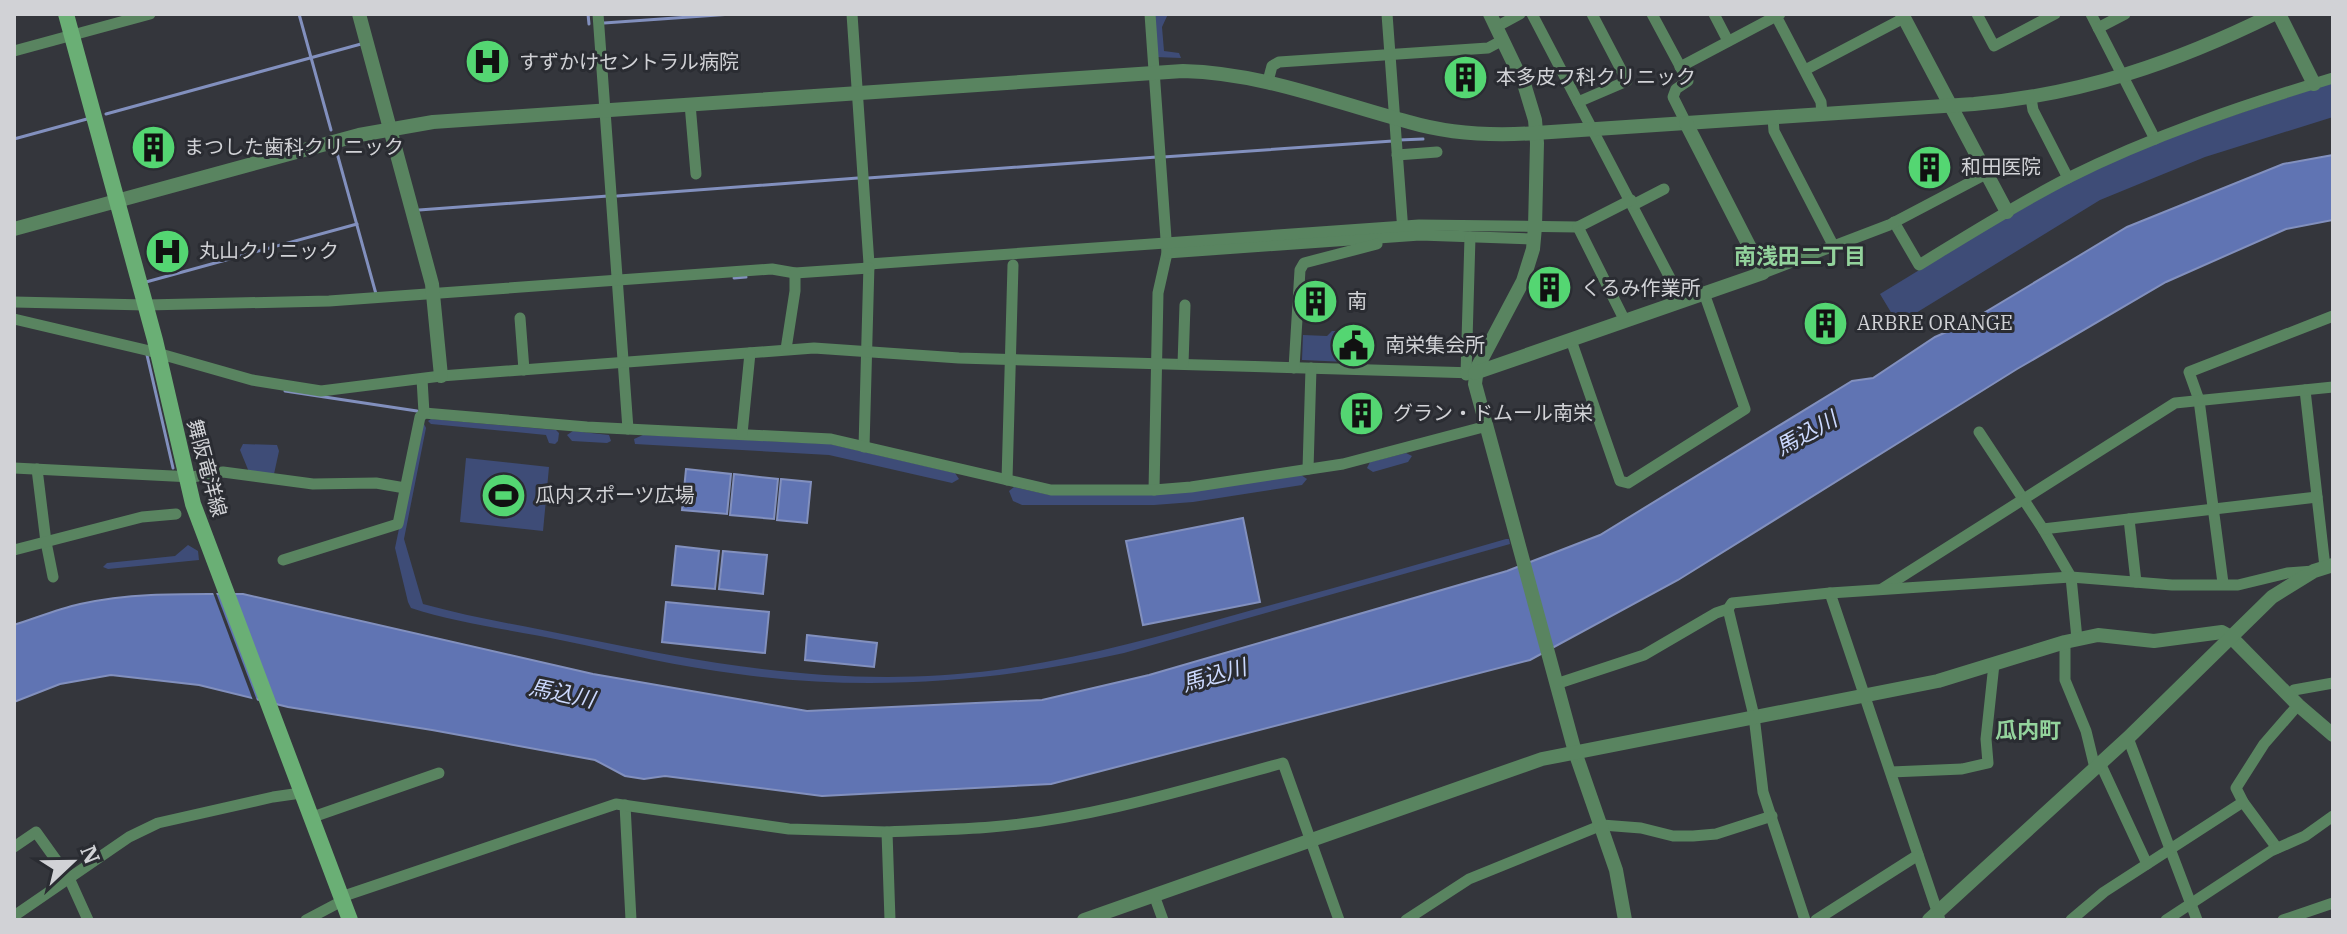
<svg xmlns="http://www.w3.org/2000/svg" width="2347" height="934" font-family="'IBM Plex Serif','Noto Sans JP',serif">
<style>
.green{fill:#3e4c77}
.water{fill:#6074b3;stroke:#8290be;stroke-width:2}
.pier{fill:#34363c}
.lines{fill:none;stroke-linecap:round;stroke-linejoin:round}
.stream{stroke:#8290be;stroke-width:3}
.minor{stroke:#598460;stroke-width:11}
.tertiary{stroke:#598460;stroke-width:14}
.secondary{stroke:#6aaf75;stroke-width:16}
.labels{text-anchor:middle;stroke-width:6;stroke-linejoin:round;paint-order:stroke}
.poi-label{font-size:20px;fill:#d1d2d6;stroke:#2a2c32;text-anchor:start}
.street-label{font-size:20px;fill:#d1d2d6;stroke:#2a2c32}
.neighbourhood-label{font-size:22px;font-weight:bold;fill:#93d39c;stroke:#2a2c32}
.water-label{font-size:22px;font-style:italic;fill:#ccd9fe;stroke:#2a2c32}
</style>
<rect width="100%" height="100%" fill="#34363c"/>
<g class="green">
<polygon points="1153,14 1168,14 1162,27 1164,51 1179,53 1181,58 1156,57"/>
<path d="M2333 82V117L2205 157 2100 200 1898 324 1880 294C1950 252 2018 207 2092 171 2169 134 2252 110 2333 82Z"/>
<polygon points="1332,331 1348,331 1347,362 1302,360 1303,335 1327,336"/>
<polygon points="431,419 556,430 559,433 558,441 555,444 549,443 546,435 431,424 428,421"/>
<path d="M424 424 426 428 404 539 423 604C473 618 526 626 577 637 719 666 850 689 996 670 1079 659 1158 637 1238 614 1327 590 1417 565 1506 539H1509L1510 544 1124 653C996 682 868 692 738 674 680 667 623 653 565 641 518 631 456 623 411 608L408 602 395 548 420 427Z"/>
<polygon points="573,431 609,435 611,441 607,443 572,441 567,435"/>
<polygon points="643,435 830,444 955,473 959,479 952,483 829,455 635,444 634,439"/>
<polygon points="243,444 277,445 279,451 274,474 249,472 240,450"/>
<polygon points="1406,453 1412,456 1408,462 1373,472 1367,468 1370,462"/>
<polygon points="466,458 549,467 543,531 460,522"/>
<polygon points="1301,475 1307,479 1302,485 1193,502 1154,505 1022,505 1013,501 1009,491 1014,487 1050,495"/>
<polygon points="188,545 198,551 199,560 108,569 103,567 107,563 175,556"/>
</g>
<g class="water">
<path d="M2333 155V220L2286 229 2166 282 2017 369 1678 580 1530 660 1051 784 822 796 665 776 644 779 625 776 595 760 432 730 288 707 199 685 111 675 60 684 14 702V625C36 618 58 609 80 604 133 592 189 594 243 594L593 674 807 711 1042 700 1149 675 1507 571 1600 535 1852 381 1873 378 1935 337 1967 323 2127 227 2283 164Z"/>
<polygon points="686,469 731,474 727,514 682,510"/>
<polygon points="734,474 778,479 774,519 730,515"/>
<polygon points="781,479 811,482 807,523 777,520"/>
<polygon points="1243,518 1260,602 1143,625 1126,541"/>
<polygon points="676,546 719,551 715,589 672,585"/>
<polygon points="723,551 767,555 763,594 719,589"/>
<polygon points="666,602 769,612 765,653 662,642"/>
<polygon points="807,635 877,643 874,667 805,660"/>
</g>
<polygon class="pier" points="212,590 215,590 258,703 254,703"/>
<g class="lines">
<g class="stream">
<polyline points="299,14 331,130"/>
<polyline points="588,14 589,24"/>
<polyline points="604,23 732,14"/>
<polyline points="106,114 361,44"/>
<polyline points="14,139 87,119"/>
<polyline points="1399,140 1423,139"/>
<polyline points="337,153 376,294"/>
<polyline points="1163,157 1393,141"/>
<polyline points="868,178 1157,157"/>
<polyline points="617,196 858,178"/>
<polyline points="419,210 608,196"/>
<polyline points="734,278 746,277"/>
<polyline points="146,282 357,224"/>
<polyline points="147,355 173,468"/>
<polyline points="285,391 417,411"/>
</g>
<g class="minor">
<polyline points="598,14 628,429"/>
<polyline points="852,14 869,264 864,447"/>
<polyline points="1150,14 1167,253 1158,293 1154,490"/>
<polyline points="1387,14 1403,232"/>
<polyline points="1532,14 1682,301"/>
<polyline points="1652,14 1688,81 1676,89 1673,97 1686,123"/>
<polyline points="1714,14 1728,41"/>
<polyline points="1775,14 1821,102 1822,114"/>
<polyline points="1977,14 1994,46 2055,14"/>
<polyline points="2091,14 2155,139"/>
<polyline points="1496,27 1520,14"/>
<polyline points="2098,28 2125,14"/>
<polyline points="14,51 150,14"/>
<polyline points="1680,67 1780,14"/>
<polyline points="1805,70 1904,18"/>
<polyline points="1268,81 1272,66 1279,62 1488,48 1503,40"/>
<polyline points="2031,98 2033,110 2068,178"/>
<polyline points="1578,102 1627,81 1592,14"/>
<polyline points="690,104 696,174"/>
<polyline points="1773,118 1774,131 1833,245"/>
<polyline points="1397,155 1437,152"/>
<polyline points="1633,205 1664,189"/>
<path d="M1894 222 1919 265C1968 235 2017 204 2068 178 2152 136 2243 105 2333 78"/>
<polyline points="1167,253 1420,235 1534,239"/>
<polyline points="869,264 1419,225 1578,227"/>
<polyline points="1763,273 1889,225 1986,174"/>
<polyline points="14,302 146,305 329,301 772,269 795,273 869,268"/>
<polyline points="520,318 524,370"/>
<polyline points="14,319 150,351 252,380 321,391 441,376 814,348 959,358 1475,373"/>
<polyline points="1625,321 1578,227 1631,200"/>
<polyline points="1571,340 1620,481 1628,483 1745,409 1704,293"/>
<polyline points="786,349 795,291 795,273"/>
<polyline points="1183,364 1185,305"/>
<polyline points="1294,368 1300,270 1304,263 1377,244"/>
<polyline points="1466,375 1470,237"/>
<polyline points="2305,390 2325,567"/>
<polyline points="424,413 587,427 831,439 1051,490 1154,490 1191,487 1343,464 1487,426"/>
<polyline points="1979,432 2043,529 2071,577 2077,639"/>
<polyline points="742,434 750,353"/>
<polyline points="14,468 192,477 223,472 313,484 376,483 405,488"/>
<polyline points="37,469 46,542 53,577"/>
<polyline points="1308,469 1311,368"/>
<polyline points="1007,480 1013,265"/>
<polyline points="2129,519 2136,582"/>
<polyline points="2043,529 2317,497"/>
<polyline points="14,550 142,517 176,514"/>
<polyline points="283,560 398,524 420,417 424,413 422,379"/>
<polyline points="2223,583 2199,400 2189,372 2333,316"/>
<polyline points="1882,589 2175,403 2333,387"/>
<polyline points="1830,593 1940,920"/>
<polyline points="1728,609 1754,716 1763,792 1805,920"/>
<polyline points="2065,642 2065,680 2086,731 2095,768"/>
<polyline points="1556,684 1644,655 1716,613 1728,609 1732,603 1830,593 2071,577 2172,585 2238,585 2287,573 2314,571"/>
<polyline points="2290,696 2294,690 2333,683"/>
<polyline points="2128,738 2197,920"/>
<polyline points="2100,763 2147,864"/>
<polyline points="1891,772 1962,769 1988,763 1986,739 1994,664"/>
<polyline points="625,805 631,920"/>
<polyline points="310,818 439,773"/>
<polyline points="14,847 36,832 69,878 88,920"/>
<polyline points="2277,848 2243,802 2236,788 2264,744 2298,705"/>
<polyline points="1154,895 1163,920"/>
<polyline points="341,897 616,804 789,829 887,832"/>
<polyline points="14,916 129,837 158,823 273,797 301,793"/>
<polyline points="306,920 342,901"/>
<path d="M890 920 887 832C922 830 956 830 991 827 1090 819 1187 789 1283 763L1339 920"/>
<polyline points="1406,920 1469,879 1602,825 1641,828 1673,836 1693,836 1716,834 1772,816"/>
<polyline points="1816,920 1918,855"/>
<polyline points="2071,920 2104,892 2243,802"/>
<polyline points="2166,920 2271,851 2305,836 2333,816"/>
<polyline points="2283,920 2333,903"/>
</g>
<g class="tertiary">
<polyline points="359,14 432,284 441,376"/>
<polyline points="1490,14 1525,87 1535,120 1537,143 1535,227 1533,249 1523,281 1477,368 1475,384 1575,752 1616,870 1625,920"/>
<polyline points="1902,14 2007,212"/>
<polyline points="2279,14 2314,84"/>
<path d="M14 229 359 135 433 122 1183 71C1263 73 1333 102 1409 122 1450 134 1494 136 1536 133L1974 104C2084 94 2175 63 2274 14"/>
<polyline points="1475,373 1763,273 1686,123"/>
<polyline points="1084,920 1542,759 1938,681 2065,642 2098,635 2154,641 2222,632 2231,637 2298,705 2333,735"/>
<polyline points="1929,920 2128,738 2272,597 2314,571 2333,565"/>
</g>
<polyline class="secondary" points="66,14 155,340 193,504 350,920"/>
</g>
<defs>
<symbol id="hospital-disc" viewBox="-11 -11 22 22"><circle r="9.5" fill="#54d672" stroke="#2a2c32"/><path d="M-5-5h3v3.5h4V-5h3V5h-3V1.5h-4V5h-3Z" fill="#111"/></symbol>
<symbol id="building-disc" viewBox="-11 -11 22 22"><circle r="9.5" fill="#54d672" stroke="#2a2c32"/><path d="M-4-6H4V6H1V3H-1V6H-4ZM-2.5-4.3h1.7v1.8h-1.7ZM.8-4.3h1.7v1.8H.8ZM-2.5-1h1.7V.8h-1.7ZM.8-1h1.7V.8H.8Z" fill="#111"/></symbol>
<symbol id="civic-disc" viewBox="-11 -11 22 22"><circle r="9.5" fill="#54d672" stroke="#2a2c32"/><path d="M-.6-6.5H3V-4.5H.6V-3L4-1V1h2V6H-6V1h2V-1L-.6-3ZM-1.2 2.5V6h2.4V2.5Z" fill="#111"/></symbol>
<symbol id="stadium-disc" viewBox="-11 -11 22 22"><circle r="9.5" fill="#54d672" stroke="#2a2c32"/><path d="M0-5a6.5 5 0 1 0 0 10a6.5 5 0 1 0 0-10ZM-3.5-1.8h7v3.6h-7Z" fill="#111"/></symbol>
</defs>
<g fill-rule="evenodd">
<use href="#hospital-disc" x="462" y="36" width="51" height="51"/>
<use href="#building-disc" x="1440" y="52" width="51" height="51"/>
<use href="#building-disc" x="128" y="122" width="51" height="51"/>
<use href="#building-disc" x="1904" y="142" width="51" height="51"/>
<use href="#hospital-disc" x="142" y="226" width="51" height="51"/>
<use href="#building-disc" x="1524" y="262" width="51" height="51"/>
<use href="#building-disc" x="1290" y="276" width="51" height="51"/>
<use href="#building-disc" x="1800" y="298" width="51" height="51"/>
<use href="#civic-disc" x="1328" y="320" width="51" height="51"/>
<use href="#building-disc" x="1336" y="388" width="51" height="51"/>
<use href="#stadium-disc" x="478" y="470" width="51" height="51"/>
</g>
<g class="labels">
<g class="poi-label">
<text x="519" y="69">すずかけセントラル病院</text>
<text x="1496" y="84">本多皮フ科クリニック</text>
<text x="184" y="154">まつした歯科クリニック</text>
<text x="1961" y="174">和田医院</text>
<text x="199" y="258">丸山クリニック</text>
<text x="1581" y="295">くるみ作業所</text>
<text x="1347" y="308">南</text>
<text x="1857" y="330">ARBRE ORANGE</text>
<text x="1385" y="352">南栄集会所</text>
<text x="1393" y="420">グラン・ドムール南栄</text>
<text x="535" y="502">瓜内スポーツ広場</text>
</g>
<g class="street-label">
<text transform="translate(207 468) rotate(75)" y="7">舞阪竜洋線</text>
</g>
<g class="neighbourhood-label">
<text x="1800" y="264">南浅田二丁目</text>
<text x="2028" y="738">瓜内町</text>
</g>
<g class="water-label">
<text transform="translate(1806 433) rotate(-29)" y="8">馬込川</text>
<text transform="translate(1214 675) rotate(-16)" y="8">馬込川</text>
<text transform="translate(562 693) rotate(12)" y="8">馬込川</text>
</g>
</g>
<rect width="2347" height="934" fill="none" stroke="#d1d2d6" stroke-width="32"/>
<g transform="translate(72 862) rotate(68)" stroke="#2a2c32" stroke-width="6" paint-order="stroke">
<path d="M0-6L14 30L0 20L-14 30Z" fill="#d1d2d6"/>
<text y="-12" font-size="22" font-weight="bold" text-anchor="middle" fill="#d1d2d6">N</text>
</g>
</svg>
